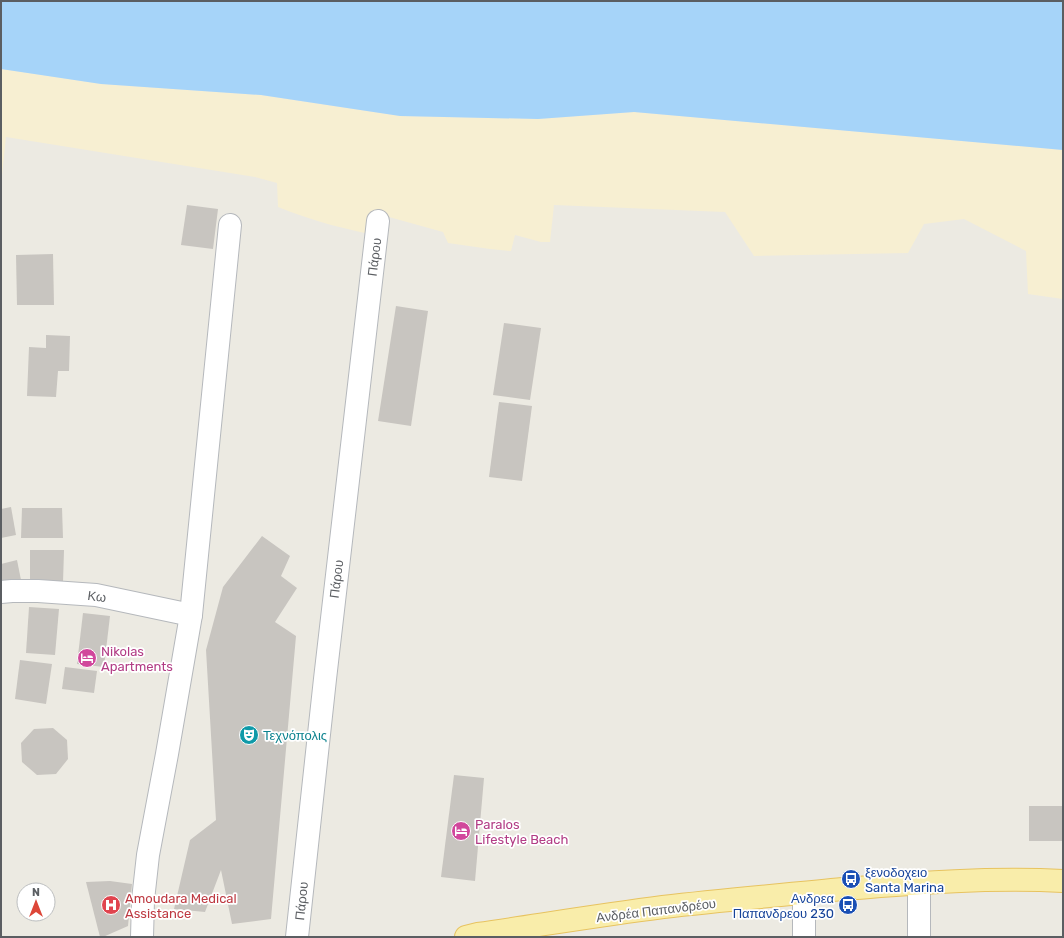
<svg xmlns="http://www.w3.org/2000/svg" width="1064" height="938" font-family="Rubik,sans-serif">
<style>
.sand{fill:#f7efd2}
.water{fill:#a6d4f9}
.building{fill:#c8c5c0}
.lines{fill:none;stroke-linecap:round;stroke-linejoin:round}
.minor-casing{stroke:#b5b8bc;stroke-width:24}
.major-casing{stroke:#e7c360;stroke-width:24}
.minor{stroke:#fff;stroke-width:22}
.major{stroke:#f9edaa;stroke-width:22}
.labels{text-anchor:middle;stroke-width:3.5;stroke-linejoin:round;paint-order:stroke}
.street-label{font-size:13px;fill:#5b5e62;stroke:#fff}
.hotel-label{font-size:13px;fill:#b23c85;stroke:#fff;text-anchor:start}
.culture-label{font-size:13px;fill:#0d838f;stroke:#fff;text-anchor:start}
.transit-label{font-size:13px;fill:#164399;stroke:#fff;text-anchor:start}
.health-label{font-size:13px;fill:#be3a42;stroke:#fff;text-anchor:start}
</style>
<rect width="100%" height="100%" fill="#eceae2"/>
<path class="sand" d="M1 69 101 84 260 95 400 116 538 119 634 112 1063 150V299L1028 294 1026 251 964 219 924 224 908 253 754 256 725 212 554 205 550 242H541L515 235 511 251 490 249 448 243 443 232 389 217 384 237C348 230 312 221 278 207L277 183 255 177 6 137 1 185Z"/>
<polygon class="water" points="1,1 1063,1 1063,150 634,112 538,119 400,116 261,95 101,84 1,69"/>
<g class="building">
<polygon points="187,205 218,209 213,249 181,245"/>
<polygon points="53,254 54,305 17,305 16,255"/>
<polygon points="396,306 428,311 411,426 378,421"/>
<polygon points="504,323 541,328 530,400 493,395"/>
<polygon points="46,335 70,336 69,371 58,371 56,397 27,396 29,347 46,348"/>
<polygon points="499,402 532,406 522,481 489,477"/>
<polygon points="11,507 16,535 1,538 1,509"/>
<polygon points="22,508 62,508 63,538 21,538"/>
<polygon points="262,536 290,556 281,576 297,588 275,622 296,636 271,919 232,924 221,870 205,912 174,909 190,840 216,820 206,650 223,587"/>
<polygon points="30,550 64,550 63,583 30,583"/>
<polygon points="17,560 22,585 1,589 1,564"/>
<polygon points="29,607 59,609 55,655 26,653"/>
<polygon points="83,613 110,616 104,667 77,664"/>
<polygon points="20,660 52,664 46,704 15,699"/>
<polygon points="65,667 97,671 94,693 62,689"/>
<polygon points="53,728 67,740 68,759 56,774 37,775 22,762 21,743 34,729"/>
<polygon points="454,775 484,778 475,881 441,877"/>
<rect x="1029" y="806" width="34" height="35"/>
<polygon points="110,881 132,884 128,926 103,937 100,937 86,882"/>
</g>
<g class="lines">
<defs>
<g id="minor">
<polyline points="1,592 12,591 38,591 96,595 191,615"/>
<polyline points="142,937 143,900 148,855 167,754 191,615 230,225"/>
<polyline points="297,937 325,679 378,221"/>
<polyline points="804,937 804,893"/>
<polyline points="919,937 919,883"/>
</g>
<path id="major" d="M466 937 478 934C540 925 601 915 663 907 723 900 783 895 843 889 917 883 989 877 1063 881"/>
</defs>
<use href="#minor" class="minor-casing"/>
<use href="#major" class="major-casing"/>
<use href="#minor" class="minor"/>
<use href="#major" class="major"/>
</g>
<defs>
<symbol id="hotel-disc" viewBox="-11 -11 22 22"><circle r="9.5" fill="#d1479c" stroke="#fff"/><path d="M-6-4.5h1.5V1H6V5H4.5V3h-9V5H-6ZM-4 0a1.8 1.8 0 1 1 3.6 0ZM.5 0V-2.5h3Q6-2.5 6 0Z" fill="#fff"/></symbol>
<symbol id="theatre-disc" viewBox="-11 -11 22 22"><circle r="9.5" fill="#0f9aa8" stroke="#fff"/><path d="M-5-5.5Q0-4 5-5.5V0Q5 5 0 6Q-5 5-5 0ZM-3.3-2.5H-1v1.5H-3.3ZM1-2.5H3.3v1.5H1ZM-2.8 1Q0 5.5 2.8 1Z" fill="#fff"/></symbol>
<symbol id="bus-disc" viewBox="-11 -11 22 22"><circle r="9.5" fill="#1a4fb4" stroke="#fff"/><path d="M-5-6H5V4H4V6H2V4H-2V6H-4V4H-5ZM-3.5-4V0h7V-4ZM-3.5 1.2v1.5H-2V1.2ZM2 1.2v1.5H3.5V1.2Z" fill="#fff"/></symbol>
<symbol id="hospital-disc" viewBox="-11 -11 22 22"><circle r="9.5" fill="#e0444e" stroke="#fff"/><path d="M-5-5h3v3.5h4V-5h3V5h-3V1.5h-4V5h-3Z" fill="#fff"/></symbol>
</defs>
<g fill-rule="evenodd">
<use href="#hotel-disc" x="76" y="647" width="22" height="22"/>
<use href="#theatre-disc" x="238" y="724" width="22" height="22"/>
<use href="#hotel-disc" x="450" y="820" width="22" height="22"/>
<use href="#bus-disc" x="840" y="868" width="22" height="22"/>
<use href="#hospital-disc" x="100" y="894" width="22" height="22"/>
<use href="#bus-disc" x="837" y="894" width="22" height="22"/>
</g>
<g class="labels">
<g class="street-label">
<text transform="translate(374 257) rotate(-83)" y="5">Πάρου</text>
<text transform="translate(336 579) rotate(-83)" y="5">Πάρου</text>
<text transform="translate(97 596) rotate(8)" y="5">Κω</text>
<text transform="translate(301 901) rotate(-84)" y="5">Πάρου</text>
<text transform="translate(656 910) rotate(-7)" y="5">Ανδρέα Παπανδρέου</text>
</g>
<g class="hotel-label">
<text x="101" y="656">Nikolas<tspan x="101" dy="15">Apartments</tspan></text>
<text x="475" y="829">Paralos<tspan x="475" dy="15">Lifestyle Beach</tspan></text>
</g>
<g class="culture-label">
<text x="263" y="740">Τεχνόπολις</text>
</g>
<g class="transit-label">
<text x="865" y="877">ξενοδοχειο<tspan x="865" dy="15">Santa Marina</tspan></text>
<text x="834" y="903" text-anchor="end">Ανδρεα<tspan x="834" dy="15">Παπανδρεου 230</tspan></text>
</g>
<g class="health-label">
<text x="125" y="903">Amoudara Medical<tspan x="125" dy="15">Assistance</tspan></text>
</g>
</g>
<rect width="1064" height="938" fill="none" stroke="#5b5e62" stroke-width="4"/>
<g transform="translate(36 902)"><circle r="19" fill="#ffffff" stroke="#bdbfc0"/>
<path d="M0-3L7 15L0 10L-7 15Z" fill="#dd4638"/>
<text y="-6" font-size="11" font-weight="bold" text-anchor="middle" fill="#5b5e62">N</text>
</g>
</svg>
